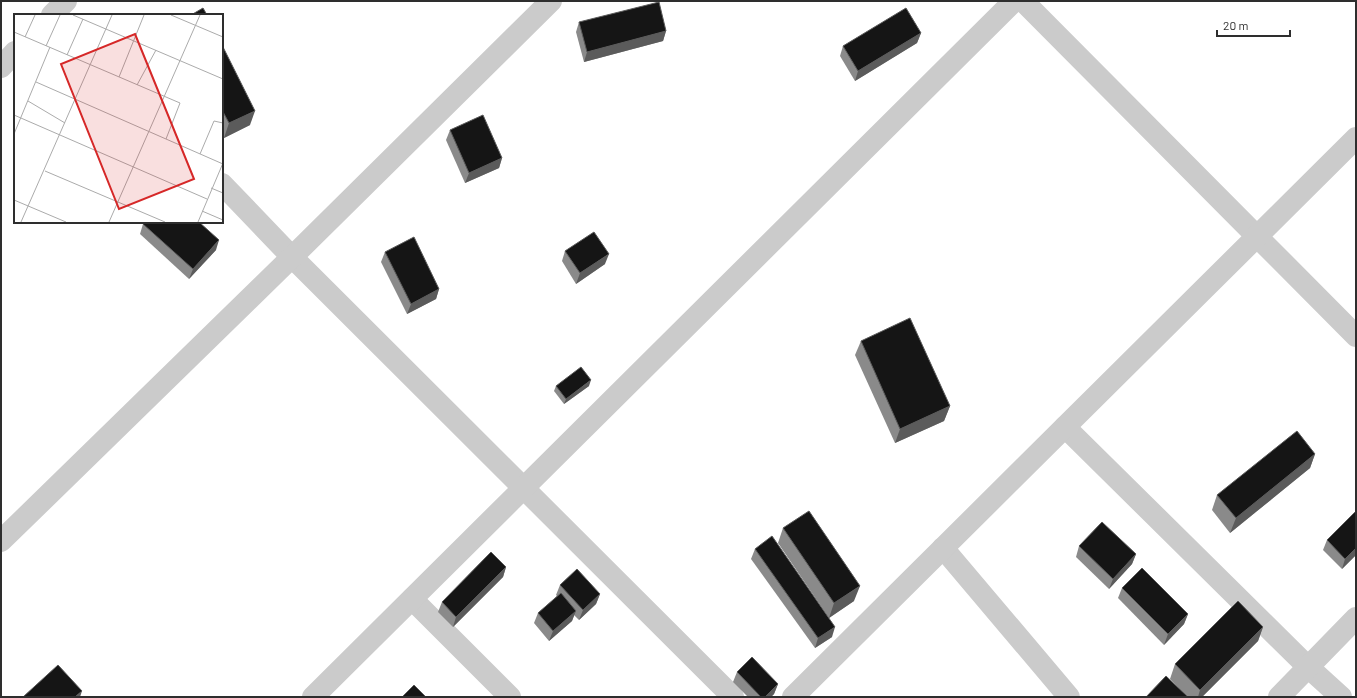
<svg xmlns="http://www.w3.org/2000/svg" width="1357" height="698" font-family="Barlow,sans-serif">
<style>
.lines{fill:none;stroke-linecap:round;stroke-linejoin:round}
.minor{stroke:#cbcbcb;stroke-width:22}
.wall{fill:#8a8a8a}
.shaded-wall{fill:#5b5b5b}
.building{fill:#151515;stroke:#5b5b5b}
.inset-road{fill:none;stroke:#ababab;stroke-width:1}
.view{fill:#d62828;fill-opacity:0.15;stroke:#d62828;stroke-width:2}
.inset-edge{fill:none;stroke:#2e2e2e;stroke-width:2}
</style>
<rect width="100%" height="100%" fill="#fff"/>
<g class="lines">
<g class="minor">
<polyline points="1023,1 1356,336"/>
<polyline points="52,15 66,1"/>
<polyline points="1,67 15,52"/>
<polyline points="222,184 292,257 733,697"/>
<polyline points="1065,427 1308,667 1341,697"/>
<polyline points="1,541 292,257 551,1"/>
<polyline points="943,548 1069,697"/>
<polyline points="412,599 510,697"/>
<polyline points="313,697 1014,1"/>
<polyline points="793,697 1356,138"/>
<polyline points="1279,697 1356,618"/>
</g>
</g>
<g class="wall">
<polygon points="579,22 666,31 663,41 584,62 576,32"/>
<polygon points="921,33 917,43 855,81 840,56 843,46"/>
<polygon points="222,45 250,125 224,138 222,135"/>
<polygon points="450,130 502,158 499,168 465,183 446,140"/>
<polygon points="143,224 216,250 189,279 140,234"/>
<polygon points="565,251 605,264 576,284 562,261"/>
<polygon points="385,252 439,289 436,299 407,314 381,262"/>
<polygon points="861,341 950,406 944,421 895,443 855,355"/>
<polygon points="556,386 589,386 564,404 554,391"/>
<polygon points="1315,454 1310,468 1230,533 1212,510 1217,495"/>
<polygon points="1356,511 1356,555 1342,569 1323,550 1327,540"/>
<polygon points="783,528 854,601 829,618 778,543"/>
<polygon points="1079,546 1136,554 1132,564 1109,589 1076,557"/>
<polygon points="755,549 832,637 815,648 751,559"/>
<polygon points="506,567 503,577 453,627 438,612 442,602"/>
<polygon points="560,585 600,594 596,604 579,620 574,615 572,621 549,641 534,623 538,613 557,596 556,595"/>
<polygon points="1122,588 1188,614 1184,624 1164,645 1118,598"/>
<polygon points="1263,627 1258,641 1202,697 1188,697 1170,679 1175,664"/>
<polygon points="737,672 778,684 774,694 771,697 748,697 733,682"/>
</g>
<g class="shaded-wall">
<polygon points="666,31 663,41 584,62 587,52"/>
<polygon points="921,33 917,43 855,81 858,71"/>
<polygon points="255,111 250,125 224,138 229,123"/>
<polygon points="502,158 499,168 465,183 469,173"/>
<polygon points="219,240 216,250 189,279 193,269"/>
<polygon points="609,254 605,264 576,284 580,273"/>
<polygon points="439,289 436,299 407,314 411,304"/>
<polygon points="591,380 589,386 564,404 566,399"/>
<polygon points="950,406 944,421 895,443 900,429"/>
<polygon points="1315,454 1310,468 1230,533 1236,518"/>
<polygon points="1356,548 1356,555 1342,569 1345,559"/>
<polygon points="1136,554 1132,564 1109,589 1113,579"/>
<polygon points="506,567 503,577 453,627 456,617"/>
<polygon points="860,586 854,601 829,618 834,603"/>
<polygon points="600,594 596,604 579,620 583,610"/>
<polygon points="576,611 572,621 549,641 553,631"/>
<polygon points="1188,614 1184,624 1164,645 1168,634"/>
<polygon points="835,627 832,637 815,648 818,638"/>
<polygon points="1263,627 1258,641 1202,697 1198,697 1200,690"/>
<polygon points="778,684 774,694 771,697 765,697"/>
<polygon points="82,691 80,697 75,697"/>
</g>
<g class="building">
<polygon points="659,2 666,31 587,52 579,22"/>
<polygon points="203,8 207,15 191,15"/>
<polygon points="906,8 921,33 858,71 843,46"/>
<polygon points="222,45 255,111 229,123 222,110"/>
<polygon points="483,115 502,158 469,173 450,130"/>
<polygon points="145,222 199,222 219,240 193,269 143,224"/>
<polygon points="594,232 609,254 580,273 565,251"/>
<polygon points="414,237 439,289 411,304 385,252"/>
<polygon points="910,318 950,406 900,429 861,341"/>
<polygon points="581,367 591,380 566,399 556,386"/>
<polygon points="1297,431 1315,454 1236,518 1217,495"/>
<polygon points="809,511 860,586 834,603 783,528"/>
<polygon points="1356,511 1356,548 1345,559 1327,540"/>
<polygon points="1102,522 1136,554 1113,579 1079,546"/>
<polygon points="772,536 835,627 818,638 755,549"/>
<polygon points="491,552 506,567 456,617 442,602"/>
<polygon points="1142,568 1188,614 1168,634 1122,588"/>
<polygon points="577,569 600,594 583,610 560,585"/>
<polygon points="561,593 576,611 553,631 538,613"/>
<polygon points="1238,601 1263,627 1200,690 1175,664"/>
<polygon points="752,657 778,684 765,697 761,697 737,672"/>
<polygon points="58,665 82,691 75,697 23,697"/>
<polygon points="1166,676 1188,697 1146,697"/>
<polygon points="414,685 426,697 402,697"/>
</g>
<g transform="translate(14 14)">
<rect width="209" height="209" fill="#fff"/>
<path class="inset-road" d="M59 1 209 65M157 1 209 23M0 18 166 89 152 125M11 23 21 1M32 32 46 1M53 41 69 5M105 63 130 1M22 68 209 150M123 71 142 36M14 87 51 109M0 101 193 185M0 120 36 33M186 140 200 107 209 109M31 157 151 208M197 174 209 179M0 186 52 208M188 197 209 206M7 208 98 1M95 208 186 1M184 208 209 149"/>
<path class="view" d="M121 20 180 165 105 195 47 50Z"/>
<rect width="209" height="209" class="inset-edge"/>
</g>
<rect width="1357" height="698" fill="none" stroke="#2e2e2e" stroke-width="4"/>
<path d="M1217 30v6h73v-6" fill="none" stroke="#2e2e2e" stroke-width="2"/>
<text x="1223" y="30" font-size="12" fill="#2e2e2e" stroke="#ffffff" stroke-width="3" paint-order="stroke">20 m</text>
</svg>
